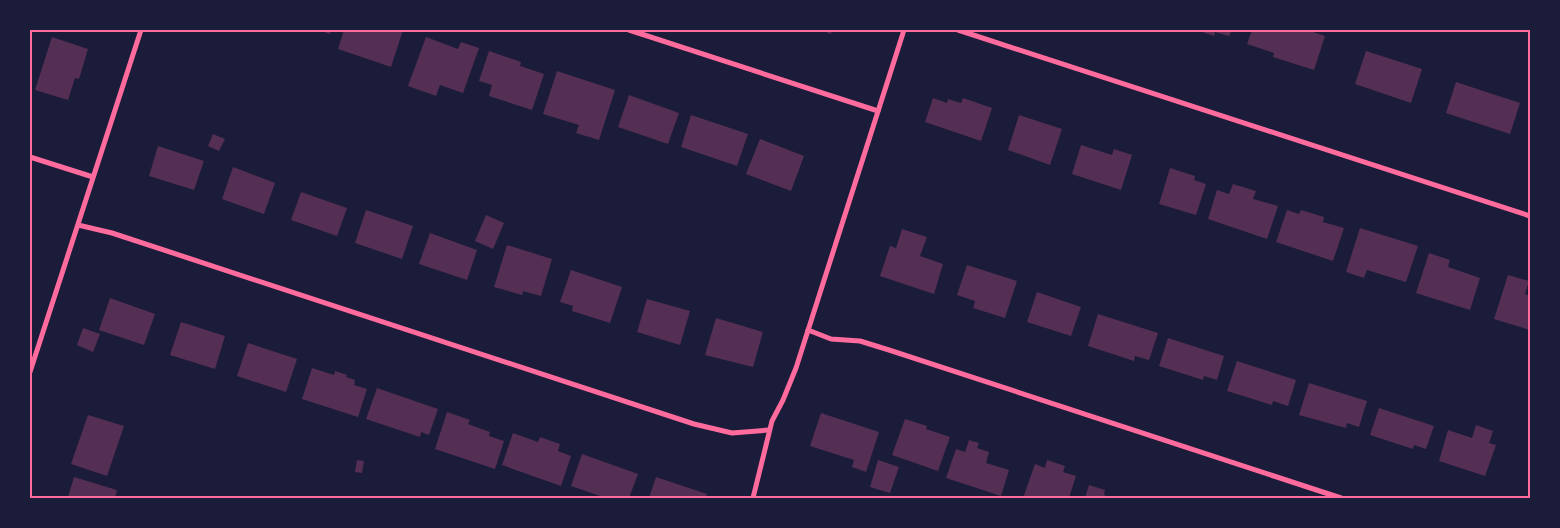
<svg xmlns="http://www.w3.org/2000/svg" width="1560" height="528" font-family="'PT Sans',sans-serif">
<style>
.building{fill:#542f53}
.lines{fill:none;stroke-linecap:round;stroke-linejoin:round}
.minor{stroke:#ff6b9d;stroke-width:5}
.neatline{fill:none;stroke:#ff6b9d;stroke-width:2}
</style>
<rect width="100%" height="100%" fill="#1b1b3a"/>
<g class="building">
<polygon points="319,30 331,30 330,34"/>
<polygon points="344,30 403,30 391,67 338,49"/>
<polygon points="821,30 832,30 831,34"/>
<polygon points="1197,30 1232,30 1229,36 1215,32 1214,36"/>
<polygon points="1252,30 1307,30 1325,36 1314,70 1273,57 1274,53 1247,44"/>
<polygon points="52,37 88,49 79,79 75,78 68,100 35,90"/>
<polygon points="426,37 458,49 461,42 479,48 463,93 440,85 436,96 408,86"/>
<polygon points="489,51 521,62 520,66 544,74 532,110 489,96 492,85 479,81"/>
<polygon points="1366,51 1422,69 1411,103 1355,84"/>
<polygon points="557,71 615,90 599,140 576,133 579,125 543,114"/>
<polygon points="1456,82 1520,103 1510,134 1446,113"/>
<polygon points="629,95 679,113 668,144 618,127"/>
<polygon points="933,98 947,103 948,99 961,103 963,98 992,108 981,141 925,122"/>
<polygon points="691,115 748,134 737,166 681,147"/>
<polygon points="1019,115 1062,129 1050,165 1008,150"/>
<polygon points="213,134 225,139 219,151 208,146"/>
<polygon points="760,139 804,156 791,191 746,174"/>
<polygon points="1081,145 1112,155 1114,149 1132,155 1121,190 1072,174"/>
<polygon points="158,146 204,161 194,190 149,176"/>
<polygon points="233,167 275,183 264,214 222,199"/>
<polygon points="1170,168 1195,176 1194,180 1206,184 1196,215 1159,204"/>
<polygon points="1233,184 1256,191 1253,199 1278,206 1267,239 1208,219 1217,190 1229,194"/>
<polygon points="301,192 347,208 337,236 291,220"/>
<polygon points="366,210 413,226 402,259 355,243"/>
<polygon points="1287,210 1299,214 1301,210 1324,217 1323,222 1344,228 1333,261 1276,242"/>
<polygon points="486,215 504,223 493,249 475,241"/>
<polygon points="1360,228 1418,246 1406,282 1367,270 1364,278 1346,272"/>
<polygon points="902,229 927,237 920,256 943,264 934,294 880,276 890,246 896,248"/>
<polygon points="430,233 477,250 467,280 419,264"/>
<polygon points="507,245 552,259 541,296 523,291 522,295 494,287"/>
<polygon points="1429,253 1450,260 1448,267 1480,278 1470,310 1416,293"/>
<polygon points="967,265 1017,281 1005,318 973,308 975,301 957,295"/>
<polygon points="571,270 622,287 610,323 572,311 573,306 560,302"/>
<polygon points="1508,275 1529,281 1525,294 1530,296 1530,330 1494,319"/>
<polygon points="1037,292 1081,307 1071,336 1027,322"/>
<polygon points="110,298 155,314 144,345 99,330"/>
<polygon points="647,299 690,311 680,345 637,332"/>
<polygon points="1098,314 1158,333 1149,360 1135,356 1134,361 1088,346"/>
<polygon points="716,318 763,332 753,367 705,355"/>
<polygon points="181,322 225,336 215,369 170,355"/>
<polygon points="83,328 100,334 93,352 77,345"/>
<polygon points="1168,338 1224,356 1217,380 1204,376 1203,380 1159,366"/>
<polygon points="248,343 297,359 286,392 237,376"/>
<polygon points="1237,361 1296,380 1288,406 1273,401 1272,405 1227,391"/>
<polygon points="312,368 334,375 335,371 347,375 346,377 355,380 354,385 367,389 358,417 302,399"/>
<polygon points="1309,383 1367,401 1359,427 1347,423 1346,428 1299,415"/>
<polygon points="377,388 438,409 429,435 421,432 420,437 366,419"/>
<polygon points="1379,408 1434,426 1426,449 1414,445 1413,449 1370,435"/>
<polygon points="447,412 470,420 468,424 490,432 489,436 504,441 495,469 435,449"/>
<polygon points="821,413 879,432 866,472 852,467 854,460 810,446"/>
<polygon points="88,415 124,426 107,476 71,464"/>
<polygon points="905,419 927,426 926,429 950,437 938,471 892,455"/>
<polygon points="1476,425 1493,431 1489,443 1496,445 1485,476 1439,461 1448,430 1472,438"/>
<polygon points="513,433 538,442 540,437 560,444 558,451 571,456 561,486 502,465"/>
<polygon points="969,440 979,443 977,448 989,452 986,463 1009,470 1001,496 946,478 956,449 965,452"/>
<polygon points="582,454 638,474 629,498 606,498 571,486"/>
<polygon points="357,460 364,461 362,473 355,472"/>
<polygon points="878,460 899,467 890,493 870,487"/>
<polygon points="1047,460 1065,466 1063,472 1076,476 1069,498 1023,498 1035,464 1045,468"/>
<polygon points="74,477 117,490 115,498 68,497"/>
<polygon points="656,477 707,494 706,498 649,498"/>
<polygon points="1089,485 1105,490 1104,495 1112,498 1085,498"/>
</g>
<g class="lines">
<g class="minor">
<polyline points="629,30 878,111"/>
<polyline points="958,30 1530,216"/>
<polyline points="30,157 93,177"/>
<polyline points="78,225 112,233 694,424 732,433 769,430"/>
<polyline points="808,330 831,339 860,341 889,350 1341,498"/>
<polyline points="30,372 141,30"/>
<polyline points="753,498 772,421 783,400 796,368 904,30"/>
</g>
</g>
<rect width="1560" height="528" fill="none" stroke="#1b1b3a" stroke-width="62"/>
<rect x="31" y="31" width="1498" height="466" class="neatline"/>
</svg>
